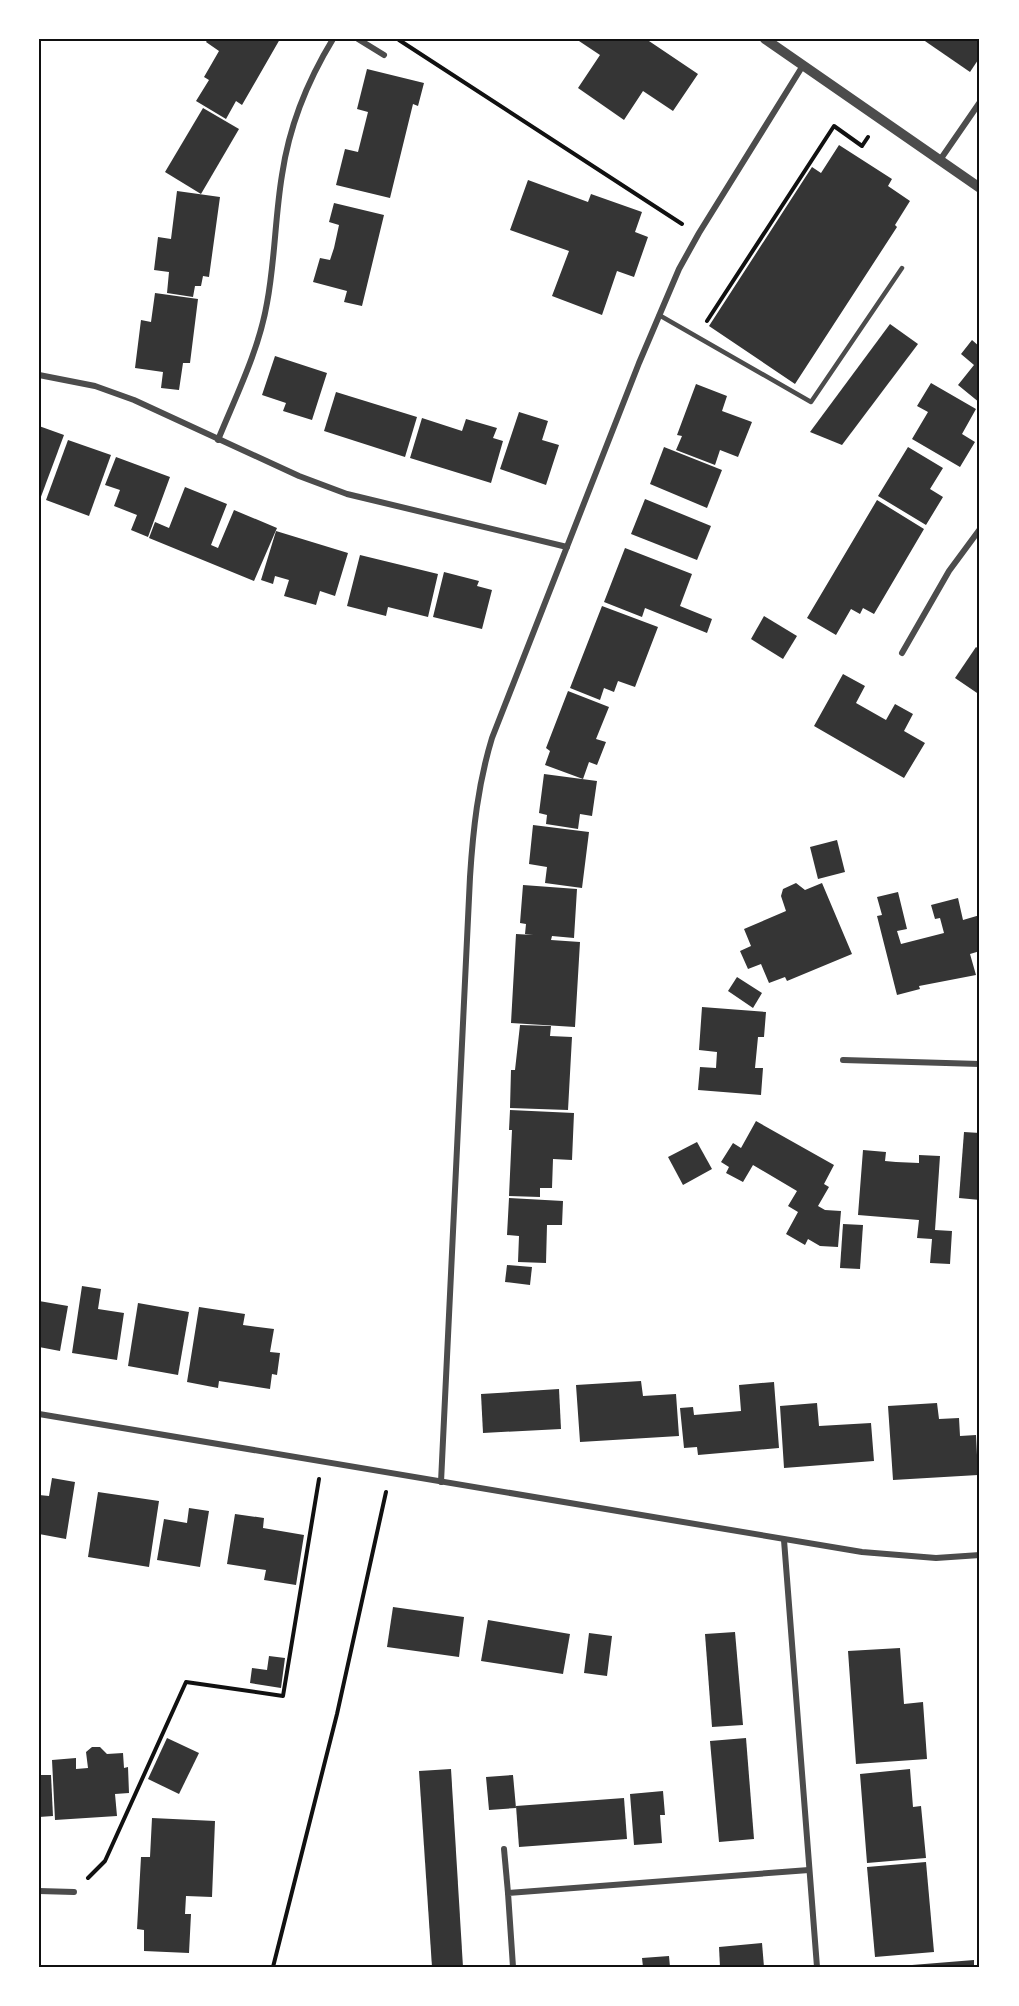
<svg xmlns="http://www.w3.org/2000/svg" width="1019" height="2006" font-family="'Varela Round',sans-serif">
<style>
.building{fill:#353535}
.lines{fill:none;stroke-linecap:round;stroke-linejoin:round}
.path{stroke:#111;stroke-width:4}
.service{stroke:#4c4c4c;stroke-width:4.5}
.minor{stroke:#4c4c4c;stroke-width:6}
.tertiary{stroke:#4c4c4c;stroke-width:10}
.neatline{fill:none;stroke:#111;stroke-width:2}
</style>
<rect width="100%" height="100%" fill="#fff"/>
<g class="building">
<polygon points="208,39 280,39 242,105 236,101 226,119 196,101 209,80 204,77 219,51 206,42"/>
<polygon points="576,39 646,39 698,74 673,111 643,91 624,120 578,88 600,55"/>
<polygon points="922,39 980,39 980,57 970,72"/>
<polygon points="367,69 424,83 418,106 413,104 390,198 336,185 345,149 358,152 368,112 357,109"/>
<polygon points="203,108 239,129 201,194 165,172"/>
<polygon points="839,145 892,179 888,186 910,201 895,225 897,227 795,384 709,326 812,167 821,173"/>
<polygon points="528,180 588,202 591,194 642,212 635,232 648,237 634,277 617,271 602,315 552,296 569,251 510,230"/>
<polygon points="177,191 220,197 209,277 203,276 201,286 195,286 193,297 167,293 169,272 154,270 158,237 171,239"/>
<polygon points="334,203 384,215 362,306 344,302 347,291 313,282 320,258 330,260 334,248 339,225 329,222"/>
<polygon points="155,293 198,299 190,363 183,363 179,390 161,388 163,372 135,368 141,320 151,322"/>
<polygon points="890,324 918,344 842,445 810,432"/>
<polygon points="972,340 980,347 980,403 958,385 974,365 961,354"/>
<polygon points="275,356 327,373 312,420 283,411 286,403 262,395"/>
<polygon points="931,383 976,409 962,434 975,442 960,467 912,439 928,412 917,406"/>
<polygon points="696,384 727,396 722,411 752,422 738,457 720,450 715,465 676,450 682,436 677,435"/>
<polygon points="336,392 417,417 405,457 324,431"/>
<polygon points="519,412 548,421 542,440 559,445 546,485 500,469"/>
<polygon points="422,418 462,431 466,419 497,428 493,438 503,441 491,483 410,458"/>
<polygon points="39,426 64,435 39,502"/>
<polygon points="68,440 111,455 89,516 46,500"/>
<polygon points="664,447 722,470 707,508 650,484"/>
<polygon points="908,447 943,468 930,489 943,497 926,525 878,496"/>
<polygon points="116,457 170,477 148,537 131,530 137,515 114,506 120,490 105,485"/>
<polygon points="185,487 227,504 211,545 218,548 234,510 277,528 254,581 149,538 155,522 169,528"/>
<polygon points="645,499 711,526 697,560 631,534"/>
<polygon points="877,500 924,529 874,614 863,608 860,614 851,609 836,635 807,618"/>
<polygon points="276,531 348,553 335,596 320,591 316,605 284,596 289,580 275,576 273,584 261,580"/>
<polygon points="625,548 692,574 680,606 712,619 707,633 645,608 642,617 604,602"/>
<polygon points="360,555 438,574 428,617 388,607 386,616 347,606"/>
<polygon points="444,572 479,581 477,586 492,590 482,629 433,617"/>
<polygon points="602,606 658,627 635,687 618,681 614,692 604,688 600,700 570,688"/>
<polygon points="764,616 797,636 783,659 751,639"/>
<polygon points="976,647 980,650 980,695 955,678"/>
<polygon points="843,674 865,686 856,703 886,720 895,704 913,714 904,731 925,743 904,778 814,726"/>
<polygon points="568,691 609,707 596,739 606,742 597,765 589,762 583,779 545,765 550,751 546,748"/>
<polygon points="544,774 597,781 592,816 580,814 578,829 546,824 547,815 539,813"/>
<polygon points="533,825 589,832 582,888 545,883 547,867 529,864"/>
<polygon points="837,840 845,872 818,879 810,847"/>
<polygon points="796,883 805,890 822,883 852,954 787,981 785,977 769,983 761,964 748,969 740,951 751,946 744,929 786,911 781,896 783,889"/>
<polygon points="523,885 577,889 574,938 552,936 551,940 580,942 575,1027 511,1023 516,934 533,935 525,934 526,924 520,923"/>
<polygon points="898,892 907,929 897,931 901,944 944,933 940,918 935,919 931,905 958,898 963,920 980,915 980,951 970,954 976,975 919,986 920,989 897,995 877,916 882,915 877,897"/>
<polygon points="737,977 762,993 753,1008 728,991"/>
<polygon points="702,1007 766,1012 764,1037 758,1037 755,1068 763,1068 761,1095 698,1090 700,1067 716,1068 717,1052 699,1050"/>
<polygon points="520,1025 551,1026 550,1036 572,1037 568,1110 510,1108 511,1070 515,1070"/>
<polygon points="510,1110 574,1113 572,1160 553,1159 552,1188 540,1188 540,1197 509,1196 512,1130 509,1130"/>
<polygon points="756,1121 834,1165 824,1184 829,1187 818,1206 825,1210 841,1211 838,1247 820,1246 808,1239 805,1245 786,1234 798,1212 788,1206 797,1191 753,1165 743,1182 726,1173 729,1167 721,1162 733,1143 741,1148"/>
<polygon points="964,1132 980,1133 980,1200 959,1198"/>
<polygon points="697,1142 712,1169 683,1185 668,1157"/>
<polygon points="863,1150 886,1152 885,1161 896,1162 919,1163 919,1155 940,1156 935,1230 952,1231 950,1264 930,1263 932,1239 917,1238 919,1220 858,1215"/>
<polygon points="509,1198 563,1201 562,1225 547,1225 546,1263 518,1262 519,1236 507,1235"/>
<polygon points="843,1224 863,1225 860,1269 840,1268"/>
<polygon points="507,1265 532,1267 530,1285 505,1282"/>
<polygon points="82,1286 101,1289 98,1309 124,1313 117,1360 72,1353"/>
<polygon points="39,1301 68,1306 60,1351 39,1347"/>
<polygon points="138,1303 189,1312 178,1375 128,1366"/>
<polygon points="199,1307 245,1314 243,1325 274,1329 270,1352 280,1353 277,1375 272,1374 270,1389 219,1381 218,1388 187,1382"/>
<polygon points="641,1381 643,1396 676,1394 679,1436 580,1442 576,1385"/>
<polygon points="774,1382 779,1448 698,1455 697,1447 684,1448 680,1408 693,1407 694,1415 741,1411 739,1385"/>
<polygon points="559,1389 561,1429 483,1433 481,1394"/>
<polygon points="817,1403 819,1426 871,1423 874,1461 784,1468 780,1406"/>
<polygon points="937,1403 939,1419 959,1418 960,1436 976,1435 978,1475 893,1480 888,1406"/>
<polygon points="52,1478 75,1482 66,1539 39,1534 39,1495 49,1496"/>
<polygon points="98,1492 159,1501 149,1567 88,1557"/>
<polygon points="189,1508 209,1511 200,1567 157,1560 164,1519 187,1523"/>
<polygon points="235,1514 264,1518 263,1528 304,1535 296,1585 264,1580 266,1570 227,1564"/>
<polygon points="393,1607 464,1617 459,1657 387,1647"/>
<polygon points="488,1620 570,1634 563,1674 481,1661"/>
<polygon points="735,1632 743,1725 712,1727 705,1634"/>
<polygon points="589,1633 612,1636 607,1676 584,1673"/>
<polygon points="900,1648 904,1704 923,1702 927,1759 856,1764 848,1651"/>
<polygon points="269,1656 285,1658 281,1688 250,1683 252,1668 267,1670"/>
<polygon points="167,1738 199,1753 179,1794 148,1779"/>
<polygon points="746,1738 754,1839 719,1842 710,1741"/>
<polygon points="92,1747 100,1747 107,1754 123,1753 124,1768 128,1767 129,1793 115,1794 117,1816 55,1820 52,1760 76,1758 76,1769 88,1768 86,1752"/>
<polygon points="451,1769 463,1967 432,1967 419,1771"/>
<polygon points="910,1769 913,1807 921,1806 926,1858 867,1863 860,1774"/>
<polygon points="39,1775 51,1775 53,1816 39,1817"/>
<polygon points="513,1775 516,1808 489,1810 486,1777"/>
<polygon points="663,1791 665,1815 660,1815 662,1843 634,1845 630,1794"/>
<polygon points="624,1798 627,1839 519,1847 516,1806"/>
<polygon points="152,1818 215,1821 212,1897 186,1896 185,1914 191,1914 189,1953 144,1951 144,1930 137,1929 141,1857 150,1857"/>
<polygon points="926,1862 934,1952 875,1957 867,1867"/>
<polygon points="762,1943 764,1967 720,1967 719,1947"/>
<polygon points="669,1956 670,1967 643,1967 642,1958"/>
<polygon points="974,1960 974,1967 912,1967 912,1965"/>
</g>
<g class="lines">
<g class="path">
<polyline points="399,40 682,224"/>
<polyline points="707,321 834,126 862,146 868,137"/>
<polyline points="88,1878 105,1861 186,1682 283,1696 319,1479"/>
<polyline points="273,1967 337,1714 386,1492"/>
</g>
<polyline class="service" points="659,315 811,402 902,268"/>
<g class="minor">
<polyline points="358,39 384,55"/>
<polyline points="940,160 980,102"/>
<polyline points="39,375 95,386 134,400 299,476 347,494 567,547"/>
<path d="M218 440C236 396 259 350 267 303 275 261 275 217 282 175 289 127 308 80 333 39"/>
<polyline points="902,653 949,571 980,529"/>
<polyline points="843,1060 980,1064"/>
<polyline points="39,1414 862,1552 936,1558 980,1555"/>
<path d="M441 1482 470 877C473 830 478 784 492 738L639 363 679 269 699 233 802 67"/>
<polyline points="784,1540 817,1967"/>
<polyline points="504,1849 508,1893"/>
<polyline points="39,1891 74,1892"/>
<polyline points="513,1967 508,1893 809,1870"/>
</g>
<polyline class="tertiary" points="765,39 980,188"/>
</g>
<rect width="1019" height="2006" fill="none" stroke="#ffffff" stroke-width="81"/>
<rect x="40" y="40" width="938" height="1926" class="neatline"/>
</svg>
